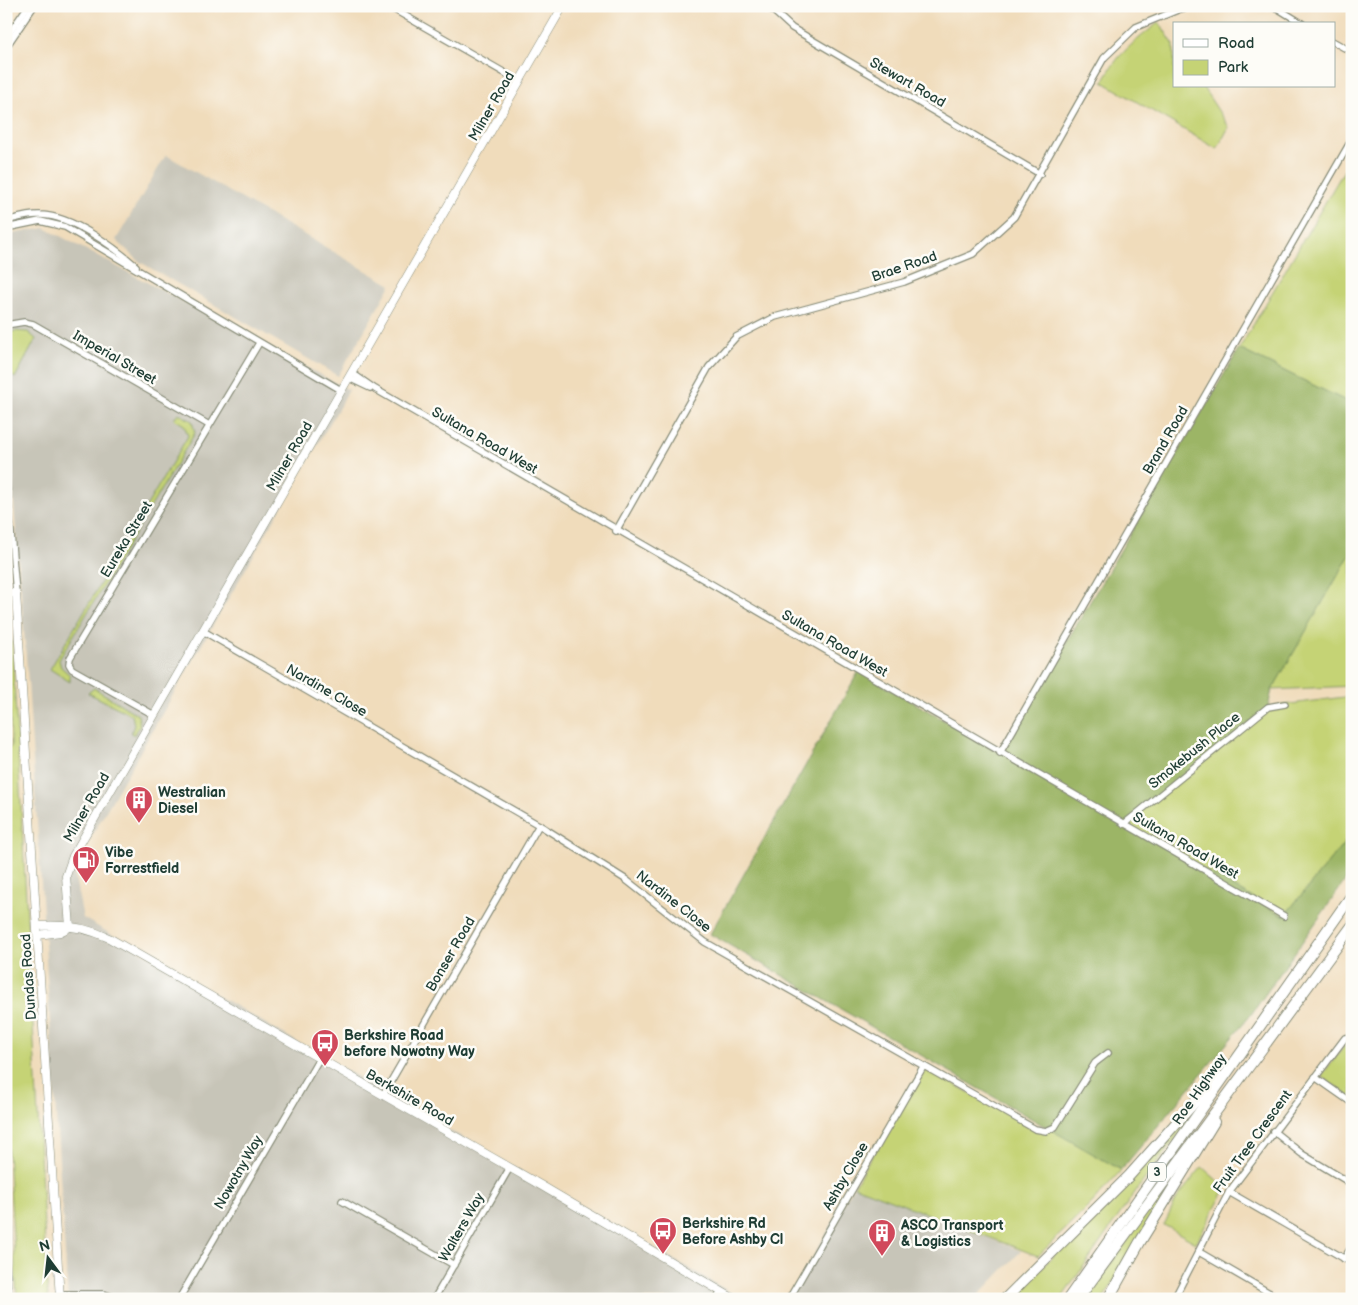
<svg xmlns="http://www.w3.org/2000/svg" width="1358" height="1305" font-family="'Balsamiq Sans',sans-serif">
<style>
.industrial{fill:#c7c5b8}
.green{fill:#c5d375;stroke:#728854}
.forest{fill:#9cb566;stroke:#5e794d}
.sand{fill:#eeda9e;stroke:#868c69}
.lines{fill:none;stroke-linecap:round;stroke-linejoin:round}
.street-casing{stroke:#888c78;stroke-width:8}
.secondary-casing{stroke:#888c78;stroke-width:9}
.highway-casing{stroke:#888c78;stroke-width:12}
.street{stroke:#fff;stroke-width:5.5}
.secondary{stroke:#fff;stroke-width:8}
.highway{stroke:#fff;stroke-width:10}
.rail-casing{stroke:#1f3d34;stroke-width:4}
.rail{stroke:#fdfcf7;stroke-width:2;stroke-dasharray:5.5;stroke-linecap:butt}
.labels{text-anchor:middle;stroke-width:5;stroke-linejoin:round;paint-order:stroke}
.shield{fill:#fdfcf7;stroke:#62766e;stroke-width:1}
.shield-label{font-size:12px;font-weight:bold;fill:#1f3d34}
.street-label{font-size:14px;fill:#1f3d34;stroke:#fdfcf7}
.poi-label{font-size:14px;font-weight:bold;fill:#1f3d34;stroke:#fdfcf7;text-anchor:start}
</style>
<rect width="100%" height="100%" fill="#fdfcf7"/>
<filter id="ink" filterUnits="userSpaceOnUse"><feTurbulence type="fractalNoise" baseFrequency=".02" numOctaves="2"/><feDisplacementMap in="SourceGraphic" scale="10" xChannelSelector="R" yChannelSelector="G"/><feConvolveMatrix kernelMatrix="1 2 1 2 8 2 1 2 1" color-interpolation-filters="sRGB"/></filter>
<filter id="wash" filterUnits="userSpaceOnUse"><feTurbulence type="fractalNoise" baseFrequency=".0096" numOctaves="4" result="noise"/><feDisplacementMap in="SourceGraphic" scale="20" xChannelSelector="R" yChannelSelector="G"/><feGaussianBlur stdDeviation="1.12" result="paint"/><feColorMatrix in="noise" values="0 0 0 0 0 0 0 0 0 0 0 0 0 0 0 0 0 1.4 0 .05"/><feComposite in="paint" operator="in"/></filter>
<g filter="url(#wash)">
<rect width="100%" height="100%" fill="#f0dcbb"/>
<g class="industrial">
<polygon points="166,155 391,285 338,376 140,262 116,240"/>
<polygon points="45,228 349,390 73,868 83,918 742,1299 68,1299 28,682 10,455 6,435 6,235"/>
<polygon points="6,1165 10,1233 15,1299 6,1299"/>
<polygon points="854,1185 1021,1251 975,1299 789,1299"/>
</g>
<g class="green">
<path d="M1159 22 1174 45V86H1202L1229 127 1217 149 1103 82C1117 53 1135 42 1159 22Z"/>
<polygon points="1352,157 1352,404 1239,349"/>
<polygon points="16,331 28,332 36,339 15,378 6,372 6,333"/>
<polygon points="178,413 192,421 195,433 59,660 61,667 70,675 70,682 50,669 188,436 184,425 174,419"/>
<polygon points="1352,551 1352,686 1272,690"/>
<polygon points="12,642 48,1299 17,1299 6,1122 6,748 11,747 7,643"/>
<polygon points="94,688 138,715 140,726 134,735 131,733 134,725 132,715 88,693"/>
<polygon points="1352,696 1352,834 1284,916 1124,824 1268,707"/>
<polygon points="1352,1042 1352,1098 1321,1076 1346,1044"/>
<polygon points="923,1067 1035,1129 1052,1129 1125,1166 1091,1204 1038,1256 854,1186"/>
<polygon points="1221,1078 1136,1191 1061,1299 1012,1299"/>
<polygon points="1223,1105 1103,1299 1086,1299"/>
<polygon points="1202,1167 1226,1188 1196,1243 1164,1225 1177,1198"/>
</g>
<polygon class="forest" points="1239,349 1352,404 1352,551 1272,690 1268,707 1124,824 1284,916 1352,834 1352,871 1250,1016 1121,1170 710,934 859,671 1001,753"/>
<polygon class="sand" points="6,596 10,597 12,642 7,643 11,747 6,748"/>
</g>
<g filter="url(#ink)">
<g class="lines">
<defs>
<g id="street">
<polyline points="388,6 519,81"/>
<polyline points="768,6 792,28 1040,174"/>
<polyline points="1267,6 1277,8 1303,24"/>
<polyline points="6,38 28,6"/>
<polyline points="1334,42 1352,52"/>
<polyline points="6,47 34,6"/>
<path d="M6 221C18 218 29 214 41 215 72 216 113 246 136 266"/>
<polyline points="6,228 40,221 65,227 341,390"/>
<polyline points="6,325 24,322 33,324 209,425"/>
<polyline points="352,373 375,389 1284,916"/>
<polyline points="349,378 370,388"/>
<polyline points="6,475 16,593"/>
<polyline points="616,531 709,367 736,337 775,317 904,282 973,254 1014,217 1104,58 1136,27 1180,9 1192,6"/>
<polyline points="203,631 544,828 625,879 705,942 1035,1129 1046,1131 1055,1127 1095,1063 1108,1053"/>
<polyline points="154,715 72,669 69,664 70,658 259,343"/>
<polyline points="1000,753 1352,139"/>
<polyline points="1124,824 1268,707 1285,704"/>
<polyline points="1315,1077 1352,1103"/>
<polyline points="383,1095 539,825"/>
<polyline points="1273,1131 1302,1154 1352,1184"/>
<polyline points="1229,1192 1352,1263"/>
<polyline points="342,1201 454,1265"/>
<polyline points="1199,1252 1280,1299"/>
<polyline points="1344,1259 1352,1246"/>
<polyline points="59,1294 104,1294 119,1299"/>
<polyline points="179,1299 319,1059"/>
<polyline points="434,1299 509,1169"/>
<polyline points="717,1299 721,1291"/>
<polyline points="789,1299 923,1067"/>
<polyline points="1174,1299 1229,1192 1345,1038 1352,1037"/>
</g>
<g id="secondary">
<polyline points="6,593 16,593 60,1299"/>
<path d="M38 926C63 924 86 927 109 938L542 1186 734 1299"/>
<polyline points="70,927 66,876 73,856 563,6"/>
<polyline points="38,935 60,932 70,927"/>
</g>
<g id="highway">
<polyline points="1005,1299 1129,1176 1218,1076"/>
<polyline points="1068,1299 1352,895"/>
<polyline points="1078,1299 1352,926"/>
<polyline points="1108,1299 1140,1242 1214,1122"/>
</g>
</defs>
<use href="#street" class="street-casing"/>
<use href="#secondary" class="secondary-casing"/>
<use href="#highway" class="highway-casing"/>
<use href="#street" class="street"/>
<use href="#secondary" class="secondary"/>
<use href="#highway" class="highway"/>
<defs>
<polyline id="rail" points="6,1243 10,1299"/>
</defs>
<use href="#rail" class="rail-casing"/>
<use href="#rail" class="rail"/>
</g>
</g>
<defs>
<symbol id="building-pin" viewBox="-11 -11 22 30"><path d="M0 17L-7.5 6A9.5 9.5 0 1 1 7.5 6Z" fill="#d1495b" stroke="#fdfcf7"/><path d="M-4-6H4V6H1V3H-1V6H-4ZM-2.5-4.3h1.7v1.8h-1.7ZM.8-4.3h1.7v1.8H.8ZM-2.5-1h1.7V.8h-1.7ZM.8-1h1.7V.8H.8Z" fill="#fff"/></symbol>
<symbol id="fuel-pin" viewBox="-11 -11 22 30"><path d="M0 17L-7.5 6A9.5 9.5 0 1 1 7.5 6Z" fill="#d1495b" stroke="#fdfcf7"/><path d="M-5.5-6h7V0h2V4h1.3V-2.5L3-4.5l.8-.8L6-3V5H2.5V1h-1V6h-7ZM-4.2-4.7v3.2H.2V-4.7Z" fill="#fff"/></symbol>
<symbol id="bus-pin" viewBox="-11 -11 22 30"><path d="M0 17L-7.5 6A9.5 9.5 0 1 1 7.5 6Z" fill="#d1495b" stroke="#fdfcf7"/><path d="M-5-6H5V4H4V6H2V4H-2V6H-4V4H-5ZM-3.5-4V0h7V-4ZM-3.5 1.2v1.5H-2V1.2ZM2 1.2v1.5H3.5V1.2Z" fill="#fff"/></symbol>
</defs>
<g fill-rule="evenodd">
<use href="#building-pin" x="123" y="784" width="32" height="43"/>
<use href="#fuel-pin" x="70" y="844" width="32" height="43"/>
<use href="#bus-pin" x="309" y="1027" width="32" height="43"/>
<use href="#bus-pin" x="647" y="1215" width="32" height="43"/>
<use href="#building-pin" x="866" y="1217" width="32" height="43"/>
</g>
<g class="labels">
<rect class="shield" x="1148" y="1162.5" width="18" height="19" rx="4"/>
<g class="shield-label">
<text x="1157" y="1176">3</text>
</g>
<g class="street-label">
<text transform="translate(908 82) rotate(30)" y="5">Stewart Road</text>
<text transform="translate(491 106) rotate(-60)" y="5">Milner Road</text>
<text transform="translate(904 266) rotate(-19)" y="5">Brae Road</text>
<text transform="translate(115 357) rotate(30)" y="5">Imperial Street</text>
<text transform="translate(485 440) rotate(30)" y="5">Sultana Road West</text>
<text transform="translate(1165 440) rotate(-60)" y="5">Brand Road</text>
<text transform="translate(289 456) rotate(-60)" y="5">Milner Road</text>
<text transform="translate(126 539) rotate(-59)" y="5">Eureka Street</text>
<text transform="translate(835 643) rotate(30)" y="5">Sultana Road West</text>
<text transform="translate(327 690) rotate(30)" y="5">Nardine Close</text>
<text transform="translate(1194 750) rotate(-39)" y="5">Smokebush Place</text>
<text transform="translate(86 807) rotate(-60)" y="5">Milner Road</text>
<text transform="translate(1186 845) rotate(30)" y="5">Sultana Road West</text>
<text transform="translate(674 901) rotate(38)" y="5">Nardine Close</text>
<text transform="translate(450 954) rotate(-60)" y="5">Bonser Road</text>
<text transform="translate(28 977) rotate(-94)" y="5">Dundas Road</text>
<text transform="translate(1199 1089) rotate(-55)" y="5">Roe Highway</text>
<text transform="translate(410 1097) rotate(30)" y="5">Berkshire Road</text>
<text transform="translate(1252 1141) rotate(-54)" y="5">Fruit Tree Crescent</text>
<text transform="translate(238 1172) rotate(-60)" y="5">Nowotny Way</text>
<text transform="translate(845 1176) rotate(-60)" y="5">Ashby Close</text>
<text transform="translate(461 1227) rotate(-60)" y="5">Walters Way</text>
</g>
<g class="poi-label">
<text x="158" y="797">Westralian<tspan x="158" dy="16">Diesel</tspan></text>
<text x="105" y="857">Vibe<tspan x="105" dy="16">Forrestfield</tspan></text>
<text x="344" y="1040">Berkshire Road<tspan x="344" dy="16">before Nowotny Way</tspan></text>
<text x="682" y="1228">Berkshire Rd<tspan x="682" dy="16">Before Ashby Cl</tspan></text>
<text x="901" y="1230">ASCO Transport<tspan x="901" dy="16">&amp; Logistics</tspan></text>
</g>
</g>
<rect width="1358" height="1305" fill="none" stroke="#fdfcf7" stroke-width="25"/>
<rect x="1173" y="22" width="162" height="65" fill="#fdfcf7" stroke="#a4b0a9"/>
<rect x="1183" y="39" width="25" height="8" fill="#ffffff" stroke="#a4b0a9"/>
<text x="1218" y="48" font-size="15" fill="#1f3d34">Road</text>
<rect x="1183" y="60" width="25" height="15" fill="#c5d375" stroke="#a4b0a9"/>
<text x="1218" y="72" font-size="15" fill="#1f3d34">Park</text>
<g transform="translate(48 1258) rotate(345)" stroke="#fdfcf7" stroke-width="4" paint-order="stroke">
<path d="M0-4L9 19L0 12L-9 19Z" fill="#1f3d34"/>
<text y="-8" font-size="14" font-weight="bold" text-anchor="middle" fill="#1f3d34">N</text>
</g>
</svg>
